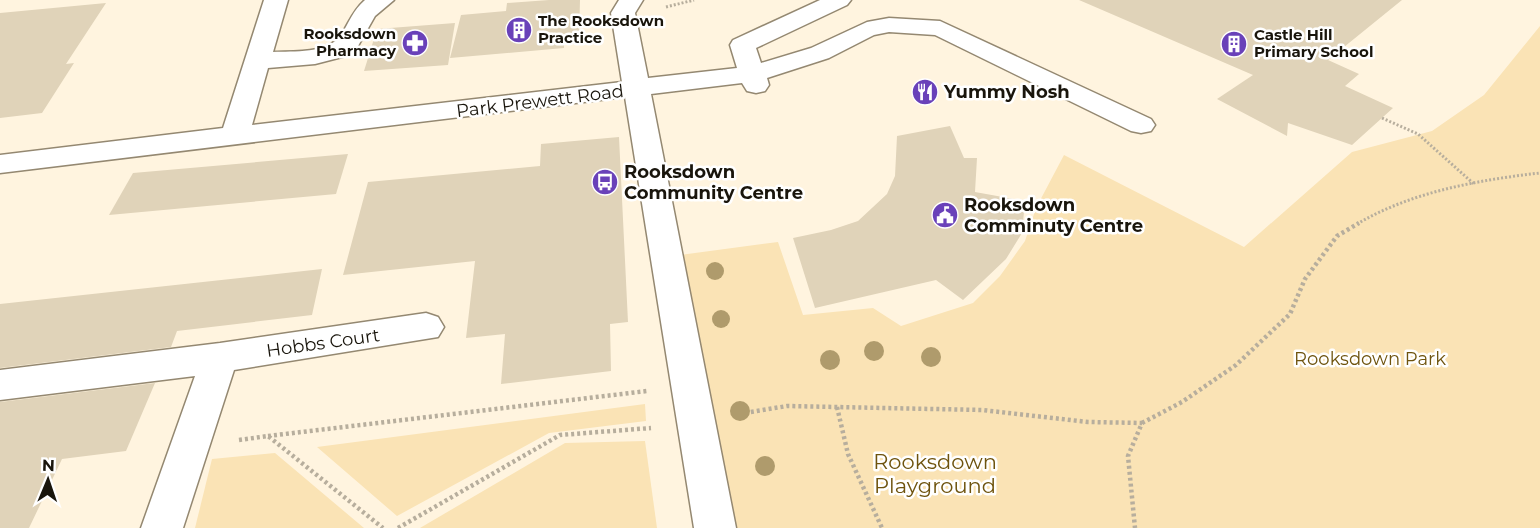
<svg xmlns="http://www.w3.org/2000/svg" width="1540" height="528" font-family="Montserrat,sans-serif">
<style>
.green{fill:#fae3b5}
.building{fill:#e0d3b9}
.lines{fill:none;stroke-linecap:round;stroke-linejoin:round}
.minor-casing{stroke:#948871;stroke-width:3}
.path-far1{stroke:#b7ae9d;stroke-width:3;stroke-dasharray:2 2;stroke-linecap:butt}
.path{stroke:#b7ae9d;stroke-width:4.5;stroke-dasharray:3 3;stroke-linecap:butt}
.minor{fill:#fff;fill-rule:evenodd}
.tree{fill:#af9b6c}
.labels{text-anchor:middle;stroke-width:5;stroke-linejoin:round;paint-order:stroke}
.far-poi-label{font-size:15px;font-weight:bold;fill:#19150c;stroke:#fff;text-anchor:start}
.poi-label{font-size:18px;font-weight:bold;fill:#19150c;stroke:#fff;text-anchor:start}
.street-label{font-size:18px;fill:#19150c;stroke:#fff}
.park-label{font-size:18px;fill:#6e530d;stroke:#fff}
.near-park-label{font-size:21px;fill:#6e530d;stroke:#fff}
</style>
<rect width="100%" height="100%" fill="#fff4df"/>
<g class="green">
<polygon points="1540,26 1540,528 725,528 680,255 778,242 803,315 873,308 901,326 973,303 1000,276 1025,241 1036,208 1064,155 1244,247 1352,152 1432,131 1484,95"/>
<polygon points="645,404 646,421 549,433 397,516 317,447"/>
<polygon points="645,441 657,528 420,528 565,443"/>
<polygon points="275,453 364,528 195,528 212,459"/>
</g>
<g class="building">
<polygon points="549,0 580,0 579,38 564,39 564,48 450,58 461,15 506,11 507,3"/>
<polygon points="1079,0 1402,0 1328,60 1359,74 1345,86 1393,108 1352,145 1288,123 1287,136 1217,99 1253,75"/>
<polygon points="106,3 66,64 74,63 42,113 0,118 0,13"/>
<polygon points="455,23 448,65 364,71 377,29"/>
<polygon points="950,126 964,158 977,158 975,192 1025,201 1022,233 1006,259 963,300 936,280 815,308 793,238 831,230 858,221 887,194 895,176 897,136"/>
<polygon points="619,137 628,322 610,324 611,371 501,384 505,334 466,338 475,261 343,275 368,182 540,166 541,144"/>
<polygon points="348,154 336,194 109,215 133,173"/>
<polygon points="322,269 312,315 177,331 171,347 0,368 0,304"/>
<polygon points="155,383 126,451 62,459 29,528 0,528 0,402"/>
</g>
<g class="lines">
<defs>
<g id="minor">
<path d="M264 0H288L273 52C293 51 328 54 341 35 349 23 353 10 365 0H394L375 16 358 46 346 56 315 64 268 68 252 125 622 82 611 13 619 0H643L635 13 648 78 737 68 730 45 733 40 820 0H851L847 5 756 48 761 63 811 48 867 22 889 18 940 21 1151 119 1155 125 1151 131 1141 133 1131 131 935 35 889 32 874 35 829 58 767 78 769 85 765 91 756 93 747 91 742 83 651 94 736 528H694L625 97 0 173V155L223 128Z"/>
<polygon points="426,313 438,317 444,327 438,337 234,370 183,528 141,528 195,376 0,400 0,370 220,343"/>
</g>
</defs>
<use href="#minor" class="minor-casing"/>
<g class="path-far1">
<polyline points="666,7 694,0"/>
<polyline points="1382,118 1418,134 1474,184"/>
<path d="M1357 224C1411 192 1478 180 1540 173"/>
</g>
<g class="path">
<polyline points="837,407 848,454 882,528"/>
<polyline points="739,414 787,406 982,410 1088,422 1142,423 1128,456 1135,528"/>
<polyline points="1142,423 1182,402 1236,365 1290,314 1305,279 1337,236 1359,223"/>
<polyline points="268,436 647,391"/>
<polyline points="239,440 268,436 383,528"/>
<polyline points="398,528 560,435 651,428"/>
</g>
<use href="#minor" class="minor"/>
</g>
<g class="tree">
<circle cx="715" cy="271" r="9"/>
<circle cx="721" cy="319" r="9"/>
<circle cx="874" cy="351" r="10"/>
<circle cx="931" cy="357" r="10"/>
<circle cx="830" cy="360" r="10"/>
<circle cx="740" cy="411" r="10"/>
<circle cx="765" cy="466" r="10"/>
</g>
<defs>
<symbol id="building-disc" viewBox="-11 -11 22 22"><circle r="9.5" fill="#6941b9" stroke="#fff"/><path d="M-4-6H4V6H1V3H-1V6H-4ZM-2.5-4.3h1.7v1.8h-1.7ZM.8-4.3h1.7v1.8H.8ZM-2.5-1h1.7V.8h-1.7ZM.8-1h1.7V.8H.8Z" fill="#fff"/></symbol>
<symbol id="pharmacy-disc" viewBox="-11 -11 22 22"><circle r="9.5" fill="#6941b9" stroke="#fff"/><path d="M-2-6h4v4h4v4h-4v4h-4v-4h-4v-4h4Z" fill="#fff"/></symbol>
<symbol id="restaurant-disc" viewBox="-11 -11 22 22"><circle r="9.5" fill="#6941b9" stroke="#fff"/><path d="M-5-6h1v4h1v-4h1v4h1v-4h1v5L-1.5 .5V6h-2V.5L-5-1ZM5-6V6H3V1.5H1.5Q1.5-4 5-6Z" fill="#fff"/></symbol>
<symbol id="bus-disc" viewBox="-11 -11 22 22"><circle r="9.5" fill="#6941b9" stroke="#fff"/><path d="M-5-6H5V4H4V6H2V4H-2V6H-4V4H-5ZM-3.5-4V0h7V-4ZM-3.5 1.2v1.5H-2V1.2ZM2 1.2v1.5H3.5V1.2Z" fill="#fff"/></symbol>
<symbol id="civic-disc" viewBox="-11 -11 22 22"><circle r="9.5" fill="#6941b9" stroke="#fff"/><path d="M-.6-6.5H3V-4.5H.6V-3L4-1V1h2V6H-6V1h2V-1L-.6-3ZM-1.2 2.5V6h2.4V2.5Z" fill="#fff"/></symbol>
</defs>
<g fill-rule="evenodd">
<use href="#building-disc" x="504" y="15" width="30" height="30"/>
<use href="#pharmacy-disc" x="400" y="28" width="30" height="30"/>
<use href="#building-disc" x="1219" y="29" width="30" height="30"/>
<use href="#restaurant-disc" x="910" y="77" width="30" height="30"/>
<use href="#bus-disc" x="590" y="167" width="30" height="30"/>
<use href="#civic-disc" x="930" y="200" width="30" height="30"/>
</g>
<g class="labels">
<g class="far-poi-label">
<text x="538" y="26">The Rooksdown<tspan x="538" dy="17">Practice</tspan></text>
<text x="396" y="39" text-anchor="end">Rooksdown<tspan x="396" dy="17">Pharmacy</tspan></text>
<text x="1254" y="40">Castle Hill<tspan x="1254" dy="17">Primary School</tspan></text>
</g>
<g class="poi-label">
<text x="944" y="98">Yummy Nosh</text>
<text x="624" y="178">Rooksdown<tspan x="624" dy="21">Community Centre</tspan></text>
<text x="964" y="211">Rooksdown<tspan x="964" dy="21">Comminuty Centre</tspan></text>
</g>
<g class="street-label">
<text transform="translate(540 101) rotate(-7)" y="6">Park Prewett Road</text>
<text transform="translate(323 343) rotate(-8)" y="6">Hobbs Court</text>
</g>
<g class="park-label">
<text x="1370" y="365">Rooksdown Park</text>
</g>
<g class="near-park-label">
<text x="935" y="469">Rooksdown<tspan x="935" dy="24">Playground</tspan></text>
</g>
</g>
<g transform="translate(48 480) rotate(2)" stroke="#ffffff" stroke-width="4.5" paint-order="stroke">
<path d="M0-4.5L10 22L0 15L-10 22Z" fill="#19150c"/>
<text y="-9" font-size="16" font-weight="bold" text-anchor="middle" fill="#19150c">N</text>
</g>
</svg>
